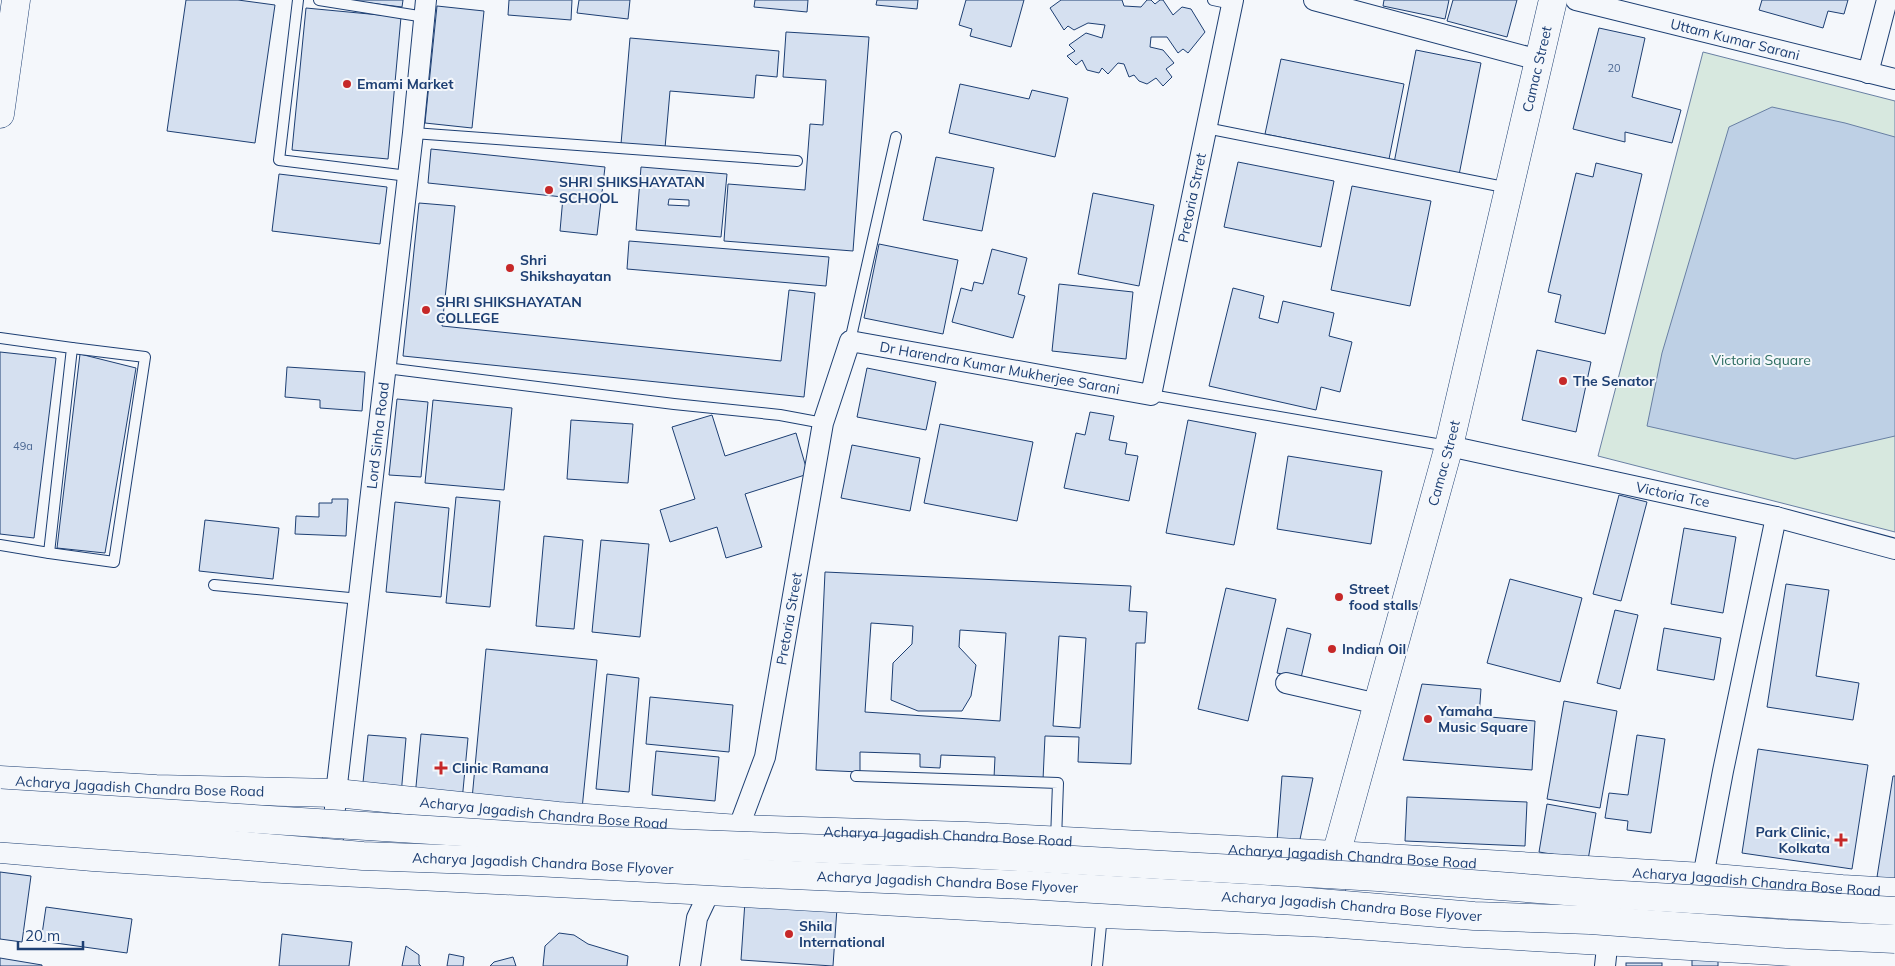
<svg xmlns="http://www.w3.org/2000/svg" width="1895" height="966" font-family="Mulish,sans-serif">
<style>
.green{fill:#d7e8df;stroke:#687fa3}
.water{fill:#bed0e5;stroke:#687fa3}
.building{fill:#d5e0f0;stroke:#1d3f73;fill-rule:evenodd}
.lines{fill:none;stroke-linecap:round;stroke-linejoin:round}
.lane-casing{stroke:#1d3f73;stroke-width:12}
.street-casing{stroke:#1d3f73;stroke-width:22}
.secondary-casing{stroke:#1d3f73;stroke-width:29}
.primary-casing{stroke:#1d3f73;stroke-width:29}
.lane{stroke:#f4f7fb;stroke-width:10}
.street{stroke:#f4f7fb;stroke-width:20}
.secondary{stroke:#f4f7fb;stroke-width:28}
.primary{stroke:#f4f7fb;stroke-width:28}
.highway-bridge-casing{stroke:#1d3f73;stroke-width:29;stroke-linecap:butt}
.highway-bridge{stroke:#f4f7fb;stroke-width:28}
.poi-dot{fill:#c62828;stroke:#f4f7fb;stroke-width:2}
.labels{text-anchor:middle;stroke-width:4;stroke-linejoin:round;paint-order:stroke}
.number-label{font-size:11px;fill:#4b6792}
.street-label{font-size:14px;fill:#1d3f73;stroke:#f4f7fb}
.poi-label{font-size:14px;font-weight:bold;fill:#1d3f73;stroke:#f4f7fb;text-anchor:start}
.park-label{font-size:14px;fill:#2c6c60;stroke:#f4f7fb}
</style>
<rect width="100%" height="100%" fill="#f4f7fb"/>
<polygon class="green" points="1703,52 1895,101 1895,532 1598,456"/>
<polygon class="water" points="1772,107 1845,123 1895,137 1895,436 1795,459 1647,426 1662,353 1729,127"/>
<g class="building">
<polygon points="186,0 238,0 275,5 255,143 167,131"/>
<polygon points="345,0 403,0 402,7"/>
<polygon points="509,0 572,0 571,20 508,15"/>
<polygon points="579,0 630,0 628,19 577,13"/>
<polygon points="755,0 808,0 807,12 754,7"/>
<polygon points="877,0 918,0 917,9 876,5"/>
<polygon points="966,0 1024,0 1011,47 970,36 972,29 959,25"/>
<polygon points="1061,0 1122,0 1124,6 1141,7 1147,0 1151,0 1155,4 1160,0 1163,0 1173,15 1182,7 1191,9 1205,32 1188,53 1183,49 1178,53 1167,37 1151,37 1150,47 1163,50 1174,63 1166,69 1172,77 1163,86 1156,78 1147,84 1139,81 1134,75 1129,77 1124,64 1118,63 1108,74 1102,68 1099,73 1087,70 1082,60 1076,65 1067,56 1075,51 1069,45 1086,33 1102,38 1105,25 1088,23 1074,30 1068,26 1064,30 1050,8"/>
<polygon points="1384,0 1449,0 1445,19 1383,6"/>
<polygon points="1453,0 1517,0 1507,37 1447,21"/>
<polygon points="1762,0 1848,0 1844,14 1828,11 1823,28 1759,10"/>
<polygon points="437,6 484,11 472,128 425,123"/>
<polygon points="306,8 401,17 388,159 292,150"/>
<polygon points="1599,28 1645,38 1632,97 1681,110 1672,143 1625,132 1625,142 1573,129"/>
<polygon points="786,32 869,37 853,251 724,241 728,184 805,190 810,124 823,125 826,80 783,77"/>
<polygon points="630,38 779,51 777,77 756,75 754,98 670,91 665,148 621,144"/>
<polygon points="1416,50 1481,63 1459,175 1394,163"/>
<polygon points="1281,59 1404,84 1389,159 1265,134"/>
<polygon points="960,84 1029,99 1032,90 1068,98 1055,157 949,133"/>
<polygon points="431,149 605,167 597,235 560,231 563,197 428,183"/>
<polygon points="936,157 994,168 982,231 923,220"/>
<polygon points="1238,162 1334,181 1321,247 1224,227"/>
<polygon points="1596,163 1642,174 1605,334 1555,322 1561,295 1548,292 1576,173 1593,177"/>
<path d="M641 167 727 174 721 237 636 230ZM669 199 689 200V206L668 205Z"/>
<polygon points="279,174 387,187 380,244 272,231"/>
<polygon points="1352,186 1431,201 1410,306 1331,290"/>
<polygon points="1093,193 1154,205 1139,286 1078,274"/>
<polygon points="419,203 455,206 442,326 781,361 789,290 815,293 804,397 403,356"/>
<polygon points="629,241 829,257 826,286 627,269"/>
<polygon points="879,244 958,260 943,334 864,318"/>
<polygon points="992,249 1027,258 1018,294 1025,296 1013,338 952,322 961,288 972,291 974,282 983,284"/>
<polygon points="1059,284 1133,292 1126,359 1052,351"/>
<polygon points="1233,288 1264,296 1259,318 1278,323 1283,301 1334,313 1329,336 1352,342 1340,392 1321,387 1316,410 1209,386"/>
<polygon points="1537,350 1591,362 1576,432 1522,420"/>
<polygon points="0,352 56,358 34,538 0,534"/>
<polygon points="80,354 136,368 105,553 57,548"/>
<polygon points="287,367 365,372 362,411 320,408 320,400 285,397"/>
<polygon points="867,368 936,382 926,430 857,417"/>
<polygon points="397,399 428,402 421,477 389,475"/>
<polygon points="433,400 512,408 504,490 425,483"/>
<polygon points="1090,412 1114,416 1109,440 1127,443 1125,454 1138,456 1129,501 1064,488 1076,433 1085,435"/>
<polygon points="712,415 725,456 796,433 808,474 745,494 762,547 726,558 717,527 670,542 660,510 695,499 672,427"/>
<polygon points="571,420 633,424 628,483 567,479"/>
<polygon points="1188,420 1256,433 1234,545 1166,533"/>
<polygon points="940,424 1033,442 1017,521 924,503"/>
<polygon points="852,445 920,458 910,511 841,498"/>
<polygon points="1288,456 1382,471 1371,544 1277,529"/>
<polygon points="1619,495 1647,502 1621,601 1593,594"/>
<polygon points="456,497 500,501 490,607 446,603"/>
<polygon points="332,499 348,499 346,536 295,534 296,516 319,517 319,503 332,503"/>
<polygon points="395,502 449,508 441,597 386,592"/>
<polygon points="205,520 279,528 273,579 199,571"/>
<polygon points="1684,528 1736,537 1723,613 1671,604"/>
<polygon points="544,536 583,540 574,629 536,626"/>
<polygon points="601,540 649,544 640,637 592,632"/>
<path d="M825 572 1131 586 1129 611 1147 612 1145 643H1136L1131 764 1078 762 1079 737 1045 736 1043 780 994 778 995 757 941 755 940 768 920 767V754L860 752V772L816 770ZM871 623 913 626 912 644 893 663 891 700 918 711H962L971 696 976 665 959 647 960 630 1006 633 1000 721 865 712ZM1059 636 1086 638 1080 728 1053 726Z"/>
<polygon points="1510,579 1582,598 1560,682 1487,663"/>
<polygon points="1786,584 1829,590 1816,676 1859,683 1853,720 1767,707"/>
<polygon points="1226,588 1276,599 1248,721 1198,709"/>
<polygon points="1615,610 1638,615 1620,689 1597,683"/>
<polygon points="1287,628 1311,634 1301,678 1277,673"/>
<polygon points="1664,628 1721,638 1714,680 1657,670"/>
<polygon points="486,649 597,660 582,809 472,799"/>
<polygon points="607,674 639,678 629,792 596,789"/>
<polygon points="1422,684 1481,689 1479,716 1535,721 1532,770 1403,760"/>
<polygon points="650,697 733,705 729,752 646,744"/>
<polygon points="1564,701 1617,711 1600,808 1547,799"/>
<polygon points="421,734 468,738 462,801 415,797"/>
<polygon points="368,735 406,738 401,795 362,792"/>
<polygon points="1637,735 1665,739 1651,833 1627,830 1628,821 1605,818 1609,793 1628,795"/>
<polygon points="1758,749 1868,765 1852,869 1742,853"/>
<polygon points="656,751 719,757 715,801 652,795"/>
<polygon points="1282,776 1313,778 1299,844 1277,841"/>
<polygon points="1893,776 1895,776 1895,880 1877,877"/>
<polygon points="1407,797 1527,802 1525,846 1405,841"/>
<polygon points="1547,804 1596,813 1588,860 1539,852"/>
<polygon points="0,872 31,876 22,942 0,939"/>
<polygon points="745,901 837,908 833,966 741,960"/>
<polygon points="46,907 132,919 127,953 41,941"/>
<polygon points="559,933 574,935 588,944 628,956 627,966 543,966 545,946"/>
<polygon points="282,934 352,942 349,966 279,966"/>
<polygon points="406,946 419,955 419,964 421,966 402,966"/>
<polygon points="449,954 464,957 463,966 447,966"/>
<rect x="1692" y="954" width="26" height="12"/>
<polygon points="513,957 516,966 490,966 494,962"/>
<polygon points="0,958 42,965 42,966 0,966"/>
<rect x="1626" y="963" width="36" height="3"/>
</g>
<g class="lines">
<defs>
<g id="lane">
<polyline points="298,0 279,160 408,176"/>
<polyline points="319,0 425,17"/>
<polyline points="1213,0 1232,4"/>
<polyline points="1206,128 1509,188"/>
<polyline points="413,133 797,161"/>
<polyline points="0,338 72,348 49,553 0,545"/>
<polyline points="850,341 896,137"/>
<polyline points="386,368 674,404 780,415 823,423"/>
<polyline points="1151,395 1448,446"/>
<polyline points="49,553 114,562 145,357 72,348"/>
<polyline points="214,585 360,599"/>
<polyline points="856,776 1058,783 1056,840"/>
<polyline points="1097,966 1102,915"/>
</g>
<g id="street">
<polyline points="1314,0 1539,60"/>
<path id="s1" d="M1576 0 1895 79"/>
<polyline points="1868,73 1887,0"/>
<path id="s2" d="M1449 446 1776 517 1895 549"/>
<polyline points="1286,683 1378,704"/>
<path id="s3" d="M333 838 336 793 413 133 426 0"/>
<path id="s4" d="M734 840 765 757 823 423 850 341 1151 395 1233 0"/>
<polyline points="1703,877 1723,771 1776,517"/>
<polyline points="690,966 697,918 715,880"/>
<polyline points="1605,966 1609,928"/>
</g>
<g id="secondary">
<path id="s5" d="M1327 923 1336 855 1449 446 1553 0"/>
</g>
<g id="primary">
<polyline points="0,114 16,0"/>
<path id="s6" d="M0 780 156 789 336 793 558 816 739 829 967 836 1336 855 1703 877 1842 889 1895 892"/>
<polyline points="0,849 93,857 263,868 710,891 1102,914 1327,923 1465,933 1895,958"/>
</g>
</defs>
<use href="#lane" class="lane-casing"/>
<use href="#street" class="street-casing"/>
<use href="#secondary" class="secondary-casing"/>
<use href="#primary" class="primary-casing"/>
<use href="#lane" class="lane"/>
<use href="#street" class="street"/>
<use href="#secondary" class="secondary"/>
<use href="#primary" class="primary"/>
<defs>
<g id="highway-bridge">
<polyline points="0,803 589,840 964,854 1378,877 1605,894 1895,911"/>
<path id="s7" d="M0 828 198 842 363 856 534 862 742 873 1026 885 1297 901 1474 916 1590 920 1787 934 1895 939"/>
</g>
</defs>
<use href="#highway-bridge" class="highway-bridge-casing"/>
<use href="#highway-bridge" class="highway-bridge"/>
</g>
<g class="poi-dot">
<circle cx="347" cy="84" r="5"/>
<circle cx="549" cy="190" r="5"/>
<circle cx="510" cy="268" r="5"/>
<circle cx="426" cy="310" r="5"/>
<circle cx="1563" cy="381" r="5"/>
<circle cx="1339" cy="597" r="5"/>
<circle cx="1332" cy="649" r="5"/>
<circle cx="1428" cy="719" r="5"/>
<path d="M438.5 760.5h5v5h5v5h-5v5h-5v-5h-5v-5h5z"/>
<path d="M1838.5 832.5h5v5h5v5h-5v5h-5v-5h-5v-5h5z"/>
<circle cx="789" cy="934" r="5"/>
</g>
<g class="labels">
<g class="number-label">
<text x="1614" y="72">20</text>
<text x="23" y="450">49a</text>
</g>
<g class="street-label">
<text dy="5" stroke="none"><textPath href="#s1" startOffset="164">Uttam Kumar Sarani</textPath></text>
<text dy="5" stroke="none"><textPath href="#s5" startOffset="880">Camac Street</textPath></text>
<text dy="5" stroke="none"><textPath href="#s4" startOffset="1021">Pretoria Strret</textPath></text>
<text dy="5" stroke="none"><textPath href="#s4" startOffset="666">Dr Harendra Kumar Mukherjee Sarani</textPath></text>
<text dy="5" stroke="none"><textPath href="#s3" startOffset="405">Lord Sinha Road</textPath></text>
<text dy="5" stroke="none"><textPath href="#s5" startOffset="475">Camac Street</textPath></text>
<text dy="5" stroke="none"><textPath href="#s2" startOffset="229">Victoria Tce</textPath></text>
<text dy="5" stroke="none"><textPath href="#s4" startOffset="229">Pretoria Street</textPath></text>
<text dy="5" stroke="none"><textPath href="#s6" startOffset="140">Acharya Jagadish Chandra Bose Road</textPath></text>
<text dy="5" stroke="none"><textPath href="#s6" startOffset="545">Acharya Jagadish Chandra Bose Road</textPath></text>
<text dy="5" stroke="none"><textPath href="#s6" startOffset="950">Acharya Jagadish Chandra Bose Road</textPath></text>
<text dy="5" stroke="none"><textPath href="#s6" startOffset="1355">Acharya Jagadish Chandra Bose Road</textPath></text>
<text dy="5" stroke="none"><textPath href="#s7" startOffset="544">Acharya Jagadish Chandra Bose Flyover</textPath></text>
<text dy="5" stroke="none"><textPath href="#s7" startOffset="949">Acharya Jagadish Chandra Bose Flyover</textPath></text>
<text dy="5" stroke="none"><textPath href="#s6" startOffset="1760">Acharya Jagadish Chandra Bose Road</textPath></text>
<text dy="5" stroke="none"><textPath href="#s7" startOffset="1354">Acharya Jagadish Chandra Bose Flyover</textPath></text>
</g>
<g class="poi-label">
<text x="357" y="89">Emami Market</text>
<text x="559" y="187">SHRI SHIKSHAYATAN<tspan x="559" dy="16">SCHOOL</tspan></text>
<text x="520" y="265">Shri<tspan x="520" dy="16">Shikshayatan</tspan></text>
<text x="436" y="307">SHRI SHIKSHAYATAN<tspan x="436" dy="16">COLLEGE</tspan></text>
<text x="1573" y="386">The Senator</text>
<text x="1349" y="594">Street<tspan x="1349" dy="16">food stalls</tspan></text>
<text x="1342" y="654">Indian Oil</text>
<text x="1438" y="716">Yamaha<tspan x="1438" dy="16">Music Square</tspan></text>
<text x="452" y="773">Clinic Ramana</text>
<text x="1830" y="837" text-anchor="end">Park Clinic,<tspan x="1830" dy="16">Kolkata</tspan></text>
<text x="799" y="931">Shila<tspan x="799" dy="16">International</tspan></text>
</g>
<g class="park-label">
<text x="1761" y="365">Victoria Square</text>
</g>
</g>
<path d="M18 941v8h65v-8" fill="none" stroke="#1d3f73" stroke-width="2.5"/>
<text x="25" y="941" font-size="15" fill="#1d3f73" stroke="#f4f7fb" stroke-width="4" paint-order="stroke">20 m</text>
</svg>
